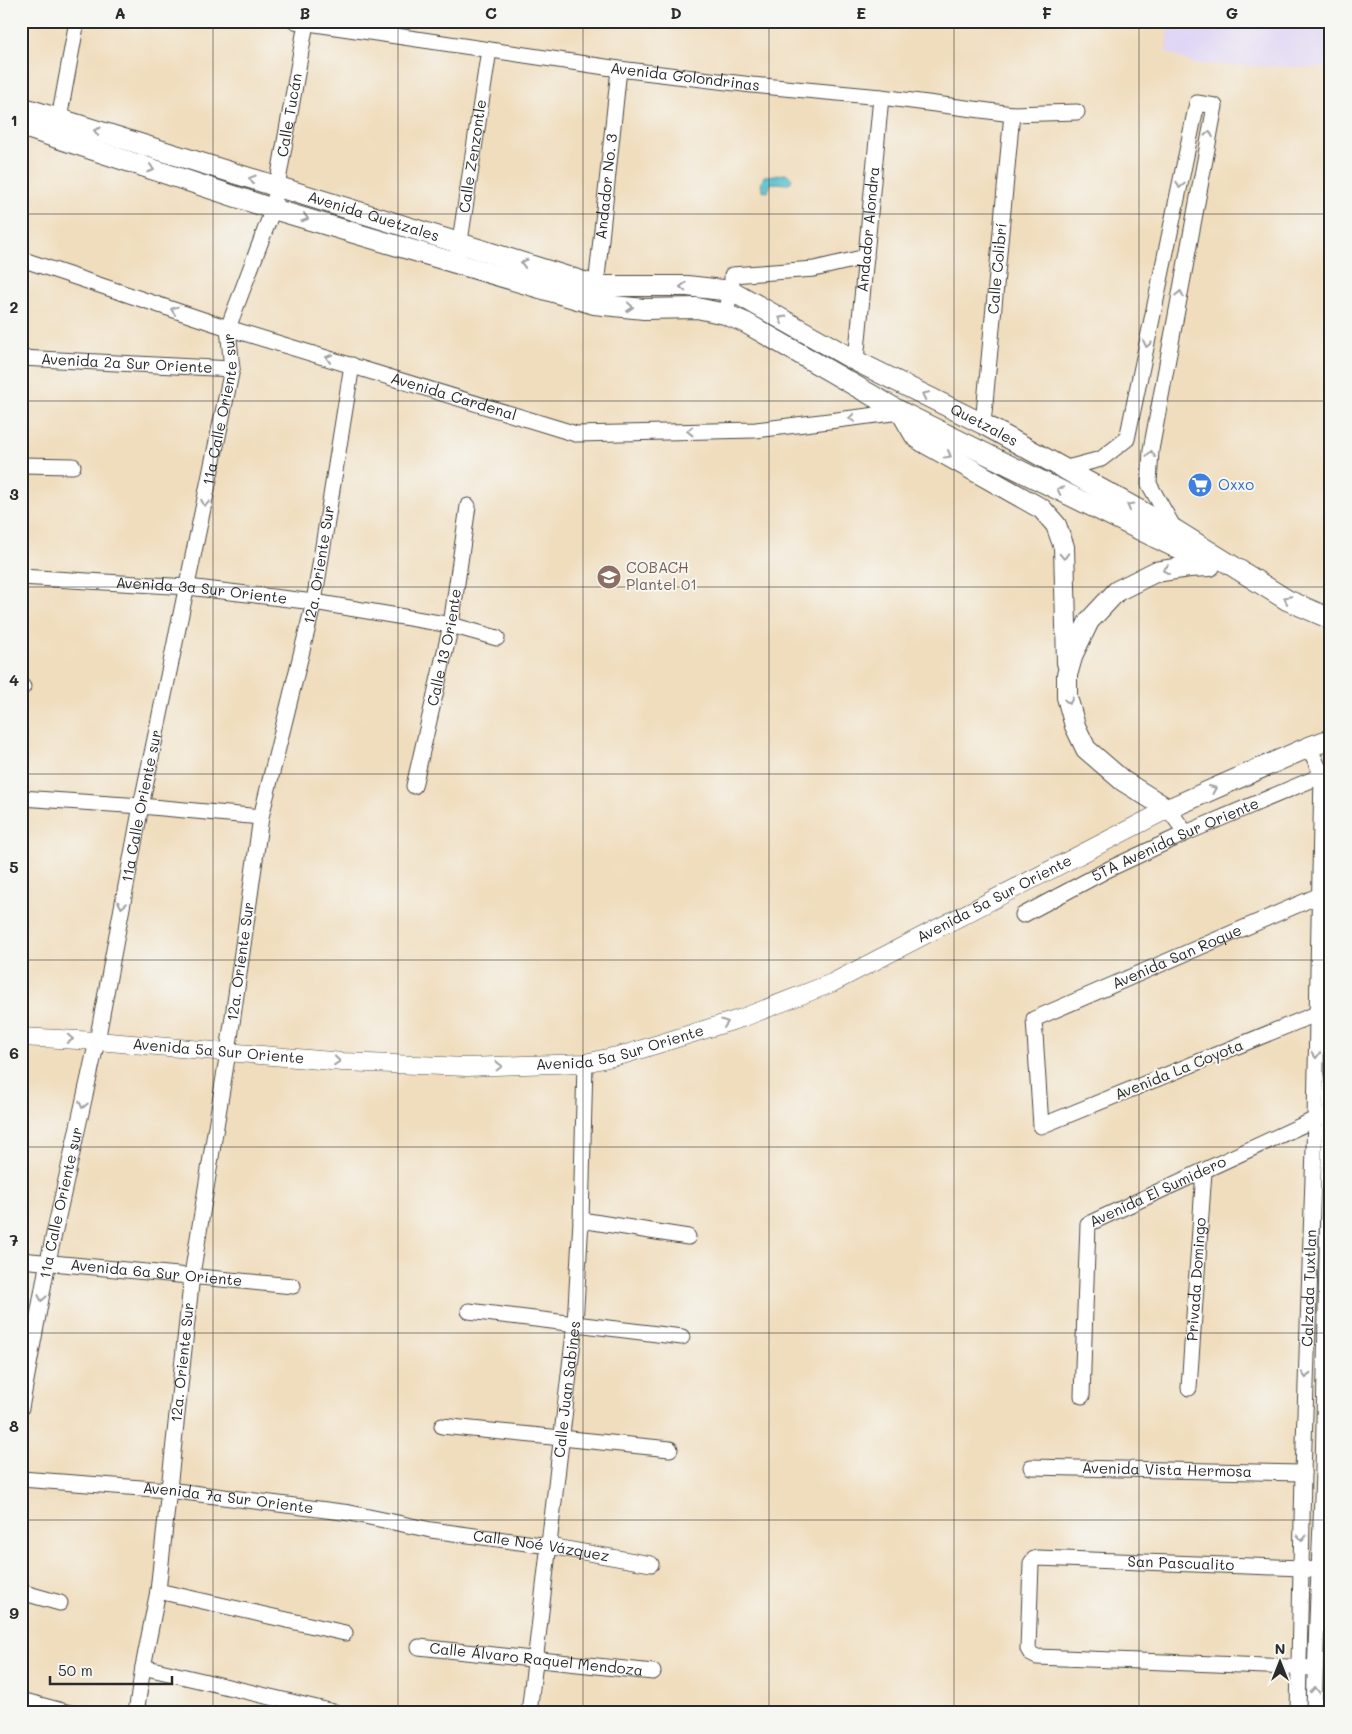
<svg xmlns="http://www.w3.org/2000/svg" width="1352" height="1734" font-family="Mali,sans-serif">
<style>
.built{fill:#dfd4f5}
.water{fill:#54c0ce;stroke:#40767c}
.lines{fill:none;stroke-linecap:round;stroke-linejoin:round}
.minor-casing{stroke:#494641;stroke-width:17}
.tertiary-casing{stroke:#494641;stroke-width:19}
.secondary-casing{stroke:#494641;stroke-width:22}
.minor{stroke:#fff;stroke-width:15}
.tertiary{stroke:#fff;stroke-width:18}
.secondary{stroke:#fff;stroke-width:20}
.oneway{stroke:#a0a0a0}
.grid{fill:none;stroke:#2b2b2b;stroke-width:1;stroke-opacity:0.55}
.labels{text-anchor:middle;stroke-width:4;stroke-linejoin:round;paint-order:stroke}
.street-label{font-size:15px;fill:#2b2b2b;stroke:#f6f6f2}
.shop-label{font-size:15px;fill:#366cbe;stroke:#f6f6f2;text-anchor:start}
.education-label{font-size:15px;fill:#785e54;stroke:#f6f6f2;text-anchor:start}
.neatline{fill:none;stroke:#2b2b2b;stroke-width:2}
.grid-label{font-size:16px;text-anchor:middle;font-weight:bold;fill:#2b2b2b}
</style>
<rect width="100%" height="100%" fill="#f6f6f2"/>
<filter id="ink" filterUnits="userSpaceOnUse"><feTurbulence type="fractalNoise" baseFrequency=".02" numOctaves="2"/><feDisplacementMap in="SourceGraphic" scale="10" xChannelSelector="R" yChannelSelector="G"/><feConvolveMatrix kernelMatrix="1 2 1 2 8 2 1 2 1" color-interpolation-filters="sRGB"/></filter>
<filter id="wash" filterUnits="userSpaceOnUse"><feTurbulence type="fractalNoise" baseFrequency=".0096" numOctaves="4" result="noise"/><feDisplacementMap in="SourceGraphic" scale="20" xChannelSelector="R" yChannelSelector="G"/><feGaussianBlur stdDeviation="1.12" result="paint"/><feColorMatrix in="noise" values="0 0 0 0 0 0 0 0 0 0 0 0 0 0 0 0 0 1.4 0 .05"/><feComposite in="paint" operator="in"/></filter>
<g filter="url(#wash)">
<rect width="100%" height="100%" fill="#f0ddbd"/>
<polygon class="built" points="1170,21 1331,21 1329,68 1194,64 1166,52"/>
<polygon class="water" points="786,174 790,176 792,180 789,184 771,183 768,192 763,191 761,184 764,176"/>
</g>
<g filter="url(#ink)">
<g class="lines">
<defs>
<g id="minor">
<path id="s1" d="M295 21 619 69 752 85 881 97 1012 114 1077 112"/>
<polyline points="59,119 77,21"/>
<path id="s2" d="M458 254 489 50"/>
<path id="s3" d="M21 259 228 328 576 434 756 430 901 412"/>
<path id="s4" d="M595 296 619 69"/>
<polyline points="725,314 732,291 732,275 814,269 866,257"/>
<path id="s5" d="M21 358 232 369"/>
<path id="s6" d="M856 361 881 97"/>
<path id="s7" d="M983 424 1012 114"/>
<polyline points="21,465 73,466"/>
<polyline points="1063,469 1101,459 1127,439 1197,103 1215,106 1151,450 1149,484 1175,530"/>
<path id="s8" d="M21 577 188 587 314 602 451 625 497 638"/>
<polyline points="21,687 23,687"/>
<path id="s9" d="M414 786 451 625 468 506"/>
<polyline points="21,798 141,806 261,817"/>
<polyline points="1168,809 1186,833"/>
<path id="s10" d="M1023 915 1109 869 1186 833 1330 772"/>
<path id="s11" d="M1316 1014 1041 1126 1034 1019 1320 895"/>
<polyline points="581,1220 688,1237"/>
<path id="s12" d="M21 1260 293 1286"/>
<polyline points="469,1311 682,1337"/>
<path id="s13" d="M1189 1388 1204 1171"/>
<path id="s14" d="M1082 1396 1088 1224 1322 1116"/>
<path id="s15" d="M21 1408 48 1261 97 1041 141 806 232 369 228 328 273 209 306 23"/>
<polyline points="442,1426 670,1449"/>
<path id="s16" d="M1031 1467 1303 1473"/>
<path id="s17" d="M21 1479 168 1490 350 1513 431 1530 549 1546 651 1564"/>
<polyline points="158,1591 345,1633"/>
<polyline points="21,1592 60,1603"/>
<path id="s18" d="M419 1647 653 1672"/>
<polyline points="143,1667 338,1713"/>
<path id="s19" d="M1315 1668 1037 1657 1031 1654 1028 1649 1031 1563 1034 1559 1037 1558 1301 1568 1331 1573"/>
<polyline points="21,1700 70,1713"/>
<path id="s20" d="M136 1713 143 1667 158 1591 192 1275 228 1052 261 817 314 602 352 365"/>
<path id="s21" d="M529 1713 575 1324 581 1220 585 1063"/>
<path id="s22" d="M1298 1713 1303 1473 1315 1119 1322 775 1309 747"/>
<path d="M1314 1713C1316 1632 1320 1552 1323 1471 1326 1340 1327 1209 1331 1078"/>
</g>
<g id="tertiary">
<path id="s23" d="M21 1037 97 1041 343 1062 467 1067 585 1063 626 1054 742 1018 832 983 1168 809"/>
</g>
<g id="secondary">
<path id="s24" d="M21 107 597 286H687L732 291 856 361 983 424 1175 530 1287 600 1331 619"/>
<polyline points="21,126 273,209 594,304 644,309 697,308 725,314 746,323 901,412 1201,560"/>
<polyline points="901,412 915,436 923,442 1042,509 1056,525 1064,547 1067,663"/>
<polyline points="1210,566 1189,567 1155,572 1117,591 1089,621 1073,654 1067,675 1067,697 1075,726 1086,749 1123,781 1168,809 1309,747 1331,739"/>
</g>
</defs>
<use href="#minor" class="minor-casing"/>
<use href="#tertiary" class="tertiary-casing"/>
<use href="#secondary" class="secondary-casing"/>
<use href="#minor" class="minor"/>
<use href="#tertiary" class="tertiary"/>
<use href="#secondary" class="secondary"/>
</g>
<defs><path id="oneway-chevron" d="M-2-3.5L2.5 0L-2 3.5" fill="none" stroke-width="1.6" stroke-linecap="round" stroke-linejoin="round" transform="scale(1.25)"/></defs>
<g class="oneway">
<use href="#oneway-chevron" transform="translate(97 131) rotate(-163)"/>
<use href="#oneway-chevron" transform="translate(1209 134) rotate(-80)"/>
<use href="#oneway-chevron" transform="translate(151 169) rotate(18)"/>
<use href="#oneway-chevron" transform="translate(252 179) rotate(-163)"/>
<use href="#oneway-chevron" transform="translate(1180 185) rotate(102)"/>
<use href="#oneway-chevron" transform="translate(305 218) rotate(17)"/>
<use href="#oneway-chevron" transform="translate(524 263) rotate(-163)"/>
<use href="#oneway-chevron" transform="translate(683 287) rotate(-178)"/>
<use href="#oneway-chevron" transform="translate(1180 294) rotate(-79)"/>
<use href="#oneway-chevron" transform="translate(630 307) rotate(5)"/>
<use href="#oneway-chevron" transform="translate(174 310) rotate(-162)"/>
<use href="#oneway-chevron" transform="translate(782 319) rotate(-150)"/>
<use href="#oneway-chevron" transform="translate(1147 344) rotate(102)"/>
<use href="#oneway-chevron" transform="translate(329 358) rotate(-163)"/>
<use href="#oneway-chevron" transform="translate(925 395) rotate(-154)"/>
<use href="#oneway-chevron" transform="translate(852 418) rotate(173)"/>
<use href="#oneway-chevron" transform="translate(690 431) rotate(179)"/>
<use href="#oneway-chevron" transform="translate(1151 454) rotate(-84)"/>
<use href="#oneway-chevron" transform="translate(948 455) rotate(29)"/>
<use href="#oneway-chevron" transform="translate(1060 490) rotate(-154)"/>
<use href="#oneway-chevron" transform="translate(205 503) rotate(101)"/>
<use href="#oneway-chevron" transform="translate(1130 506) rotate(-151)"/>
<use href="#oneway-chevron" transform="translate(1064 556) rotate(88)"/>
<use href="#oneway-chevron" transform="translate(1166 570) rotate(172)"/>
<use href="#oneway-chevron" transform="translate(1287 599) rotate(-152)"/>
<use href="#oneway-chevron" transform="translate(1069 701) rotate(78)"/>
<use href="#oneway-chevron" transform="translate(1213 789) rotate(-24)"/>
<use href="#oneway-chevron" transform="translate(122 905) rotate(101)"/>
<use href="#oneway-chevron" transform="translate(725 1023) rotate(-18)"/>
<use href="#oneway-chevron" transform="translate(70 1039) rotate(3)"/>
<use href="#oneway-chevron" transform="translate(1316 1055) rotate(91)"/>
<use href="#oneway-chevron" transform="translate(337 1061) rotate(5)"/>
<use href="#oneway-chevron" transform="translate(499 1066) rotate(-1)"/>
<use href="#oneway-chevron" transform="translate(83 1105) rotate(102)"/>
<use href="#oneway-chevron" transform="translate(42 1298) rotate(100)"/>
<use href="#oneway-chevron" transform="translate(1306 1375) rotate(92)"/>
<use href="#oneway-chevron" transform="translate(1302 1538) rotate(91)"/>
<use href="#oneway-chevron" transform="translate(1315 1690) rotate(-89)"/>
</g>
</g>
<path class="grid" d="M213 21V1713M398 21V1713M583 21V1713M769 21V1713M954 21V1713M1139 21V1713M21 214H1331M21 401H1331M21 587H1331M21 774H1331M21 960H1331M21 1147H1331M21 1333H1331M21 1520H1331"/>
<defs>
<symbol id="supermarket-disc" viewBox="-11 -11 22 22"><circle r="9.5" fill="#3f7fe0" stroke="#f6f6f2"/><path d="M-6-5.5h2.5l.6 2H6L4.5 2H-2.5L-4.4-4H-6ZM-1.5 3.2a1.3 1.3 0 1 0 .1 0ZM3 3.2a1.3 1.3 0 1 0 .1 0Z" fill="#fff"/></symbol>
<symbol id="university-disc" viewBox="-11 -11 22 22"><circle r="9.5" fill="#8d6e63" stroke="#f6f6f2"/><path d="M0-5L7-2L0 1L-7-2ZM-4 1L0 2.5L4 1V4Q0 6-4 4Z" fill="#fff"/></symbol>
</defs>
<g fill-rule="evenodd">
<use href="#supermarket-disc" x="1186" y="471" width="28" height="28"/>
<use href="#university-disc" x="595" y="563" width="28" height="28"/>
</g>
<g class="labels">
<g class="street-label">
<text dy="5" stroke="none"><textPath href="#s1" startOffset="394">Avenida Golondrinas</textPath></text>
<text dy="5" stroke="none"><textPath href="#s15" startOffset="1324">Calle Tucán</textPath></text>
<text dy="5" stroke="none"><textPath href="#s2" startOffset="99">Calle Zenzontle</textPath></text>
<text dy="5" stroke="none"><textPath href="#s4" startOffset="110">Andador No. 3</textPath></text>
<text dy="5" stroke="none"><textPath href="#s24" startOffset="369">Avenida Quetzales</textPath></text>
<text dy="5" stroke="none"><textPath href="#s6" startOffset="132">Andador Alondra</textPath></text>
<text dy="5" stroke="none"><textPath href="#s7" startOffset="156">Calle Colibrí</textPath></text>
<text dy="5" stroke="none"><textPath href="#s5" startOffset="106">Avenida 2a Sur Oriente</textPath></text>
<text dy="5" stroke="none"><textPath href="#s3" startOffset="454">Avenida Cardenal</textPath></text>
<text dy="5" stroke="none"><textPath href="#s15" startOffset="1019">11a Calle Oriente sur</textPath></text>
<text dy="5" stroke="none"><textPath href="#s24" startOffset="1024">Quetzales</textPath></text>
<text dy="5" stroke="none"><textPath href="#s20" startOffset="1164">12a. Oriente Sur</textPath></text>
<text dy="5" stroke="none"><textPath href="#s8" startOffset="181">Avenida 3a Sur Oriente</textPath></text>
<text dy="5" stroke="none"><textPath href="#s9" startOffset="142">Calle 13 Oriente</textPath></text>
<text dy="5" stroke="none"><textPath href="#s15" startOffset="614">11a Calle Oriente sur</textPath></text>
<text dy="5" stroke="none"><textPath href="#s10" startOffset="170">5TA Avenida Sur Oriente</textPath></text>
<text dy="5" stroke="none"><textPath href="#s23" startOffset="1008">Avenida 5a Sur Oriente</textPath></text>
<text dy="5" stroke="none"><textPath href="#s11" startOffset="560">Avenida San Roque</textPath></text>
<text dy="5" stroke="none"><textPath href="#s20" startOffset="759">12a. Oriente Sur</textPath></text>
<text dy="5" stroke="none"><textPath href="#s23" startOffset="602">Avenida 5a Sur Oriente</textPath></text>
<text dy="5" stroke="none"><textPath href="#s23" startOffset="198">Avenida 5a Sur Oriente</textPath></text>
<text transform="translate(1179 1070) rotate(-22)" y="5">Avenida La Coyota</text>
<text dy="5" stroke="none"><textPath href="#s14" startOffset="249">Avenida El Sumidero</textPath></text>
<text dy="5" stroke="none"><textPath href="#s15" startOffset="209">11a Calle Oriente sur</textPath></text>
<text dy="5" stroke="none"><textPath href="#s12" startOffset="136">Avenida 6a Sur Oriente</textPath></text>
<text dy="5" stroke="none"><textPath href="#s13" startOffset="109">Privada Domingo</textPath></text>
<text dy="5" stroke="none"><textPath href="#s22" startOffset="425">Calzada Tuxtlan</textPath></text>
<text dy="5" stroke="none"><textPath href="#s20" startOffset="354">12a. Oriente Sur</textPath></text>
<text dy="5" stroke="none"><textPath href="#s21" startOffset="326">Calle Juan Sabines</textPath></text>
<text dy="5" stroke="none"><textPath href="#s16" startOffset="136">Avenida Vista Hermosa</textPath></text>
<text dy="5" stroke="none"><textPath href="#s17" startOffset="208">Avenida 7a Sur Oriente</textPath></text>
<text dy="5" stroke="none"><textPath href="#s17" startOffset="525">Calle Noé Vázquez</textPath></text>
<text dy="5" stroke="none"><textPath href="#s19" startOffset="529">San Pascualito</textPath></text>
<text dy="5" stroke="none"><textPath href="#s18" startOffset="118">Calle Álvaro Raquel Mendoza</textPath></text>
</g>
<g class="shop-label">
<text x="1218" y="490">Oxxo</text>
</g>
<g class="education-label">
<text x="626" y="573">COBACH<tspan x="626" dy="17">Plantel 01</tspan></text>
</g>
</g>
<rect width="1352" height="1734" fill="none" stroke="#f6f6f2" stroke-width="55"/>
<g transform="translate(1280 1662)" stroke="#f6f6f2" stroke-width="4" paint-order="stroke">
<path d="M0-4L9 19L0 12L-9 19Z" fill="#2b2b2b"/>
<text y="-8" font-size="14" font-weight="bold" text-anchor="middle" fill="#2b2b2b">N</text>
</g>
<path d="M50 1676v8h122v-8" fill="none" stroke="#2b2b2b" stroke-width="2.5"/>
<text x="58" y="1676" font-size="15" fill="#2b2b2b" stroke="#f6f6f2" stroke-width="4" paint-order="stroke">50 m</text>
<rect x="28" y="28" width="1296" height="1678" class="neatline"/>
<g class="grid-label">
<text x="120" y="19">A</text>
<text x="305" y="19">B</text>
<text x="491" y="19">C</text>
<text x="676" y="19">D</text>
<text x="861" y="19">E</text>
<text x="1047" y="19">F</text>
<text x="1232" y="19">G</text>
<text x="14" y="126">1</text>
<text x="14" y="313">2</text>
<text x="14" y="500">3</text>
<text x="14" y="686">4</text>
<text x="14" y="873">5</text>
<text x="14" y="1059">6</text>
<text x="14" y="1246">7</text>
<text x="14" y="1432">8</text>
<text x="14" y="1619">9</text>
</g>
</svg>
